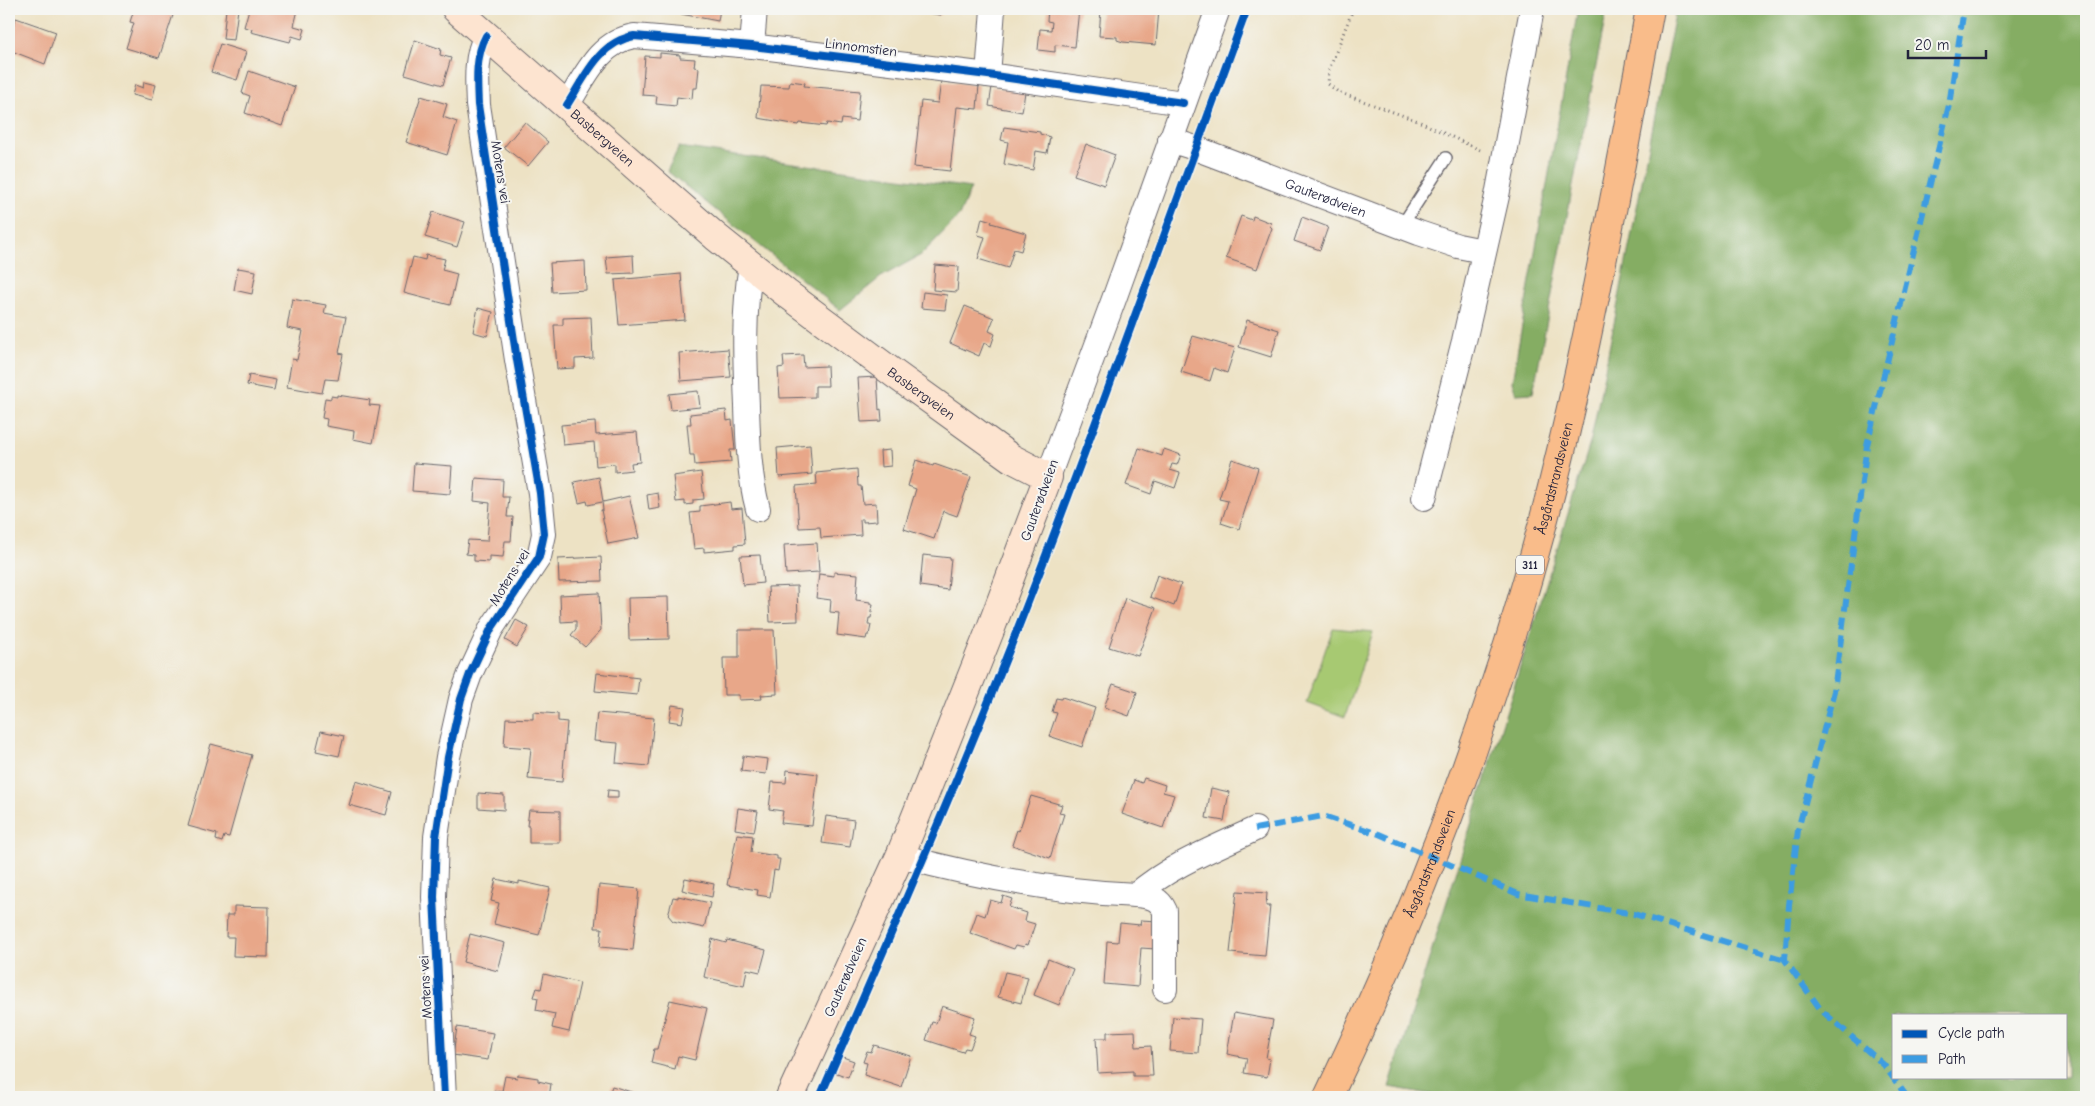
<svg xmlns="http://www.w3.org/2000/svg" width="2095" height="1106" font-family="'Comic Neue',sans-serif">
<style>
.green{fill:#a7c972;stroke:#647656}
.forest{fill:#85ad64;stroke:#546850;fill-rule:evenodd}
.building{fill:#e8a789}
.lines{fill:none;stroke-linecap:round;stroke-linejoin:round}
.lane-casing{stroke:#69656b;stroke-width:14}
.street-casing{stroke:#69656b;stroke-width:26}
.secondary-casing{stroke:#69656b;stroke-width:30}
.primary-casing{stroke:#69656b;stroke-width:30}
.path{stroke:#69656b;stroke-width:3;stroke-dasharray:1 4;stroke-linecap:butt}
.lane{stroke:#fff;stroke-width:11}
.street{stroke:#fff;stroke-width:24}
.secondary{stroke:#fde4d0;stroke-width:28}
.primary{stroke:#f9bc8a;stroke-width:28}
.quiet{stroke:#3c9ce2;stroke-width:6;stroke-dasharray:12 6;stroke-linecap:butt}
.cycleway-casing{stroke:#f6f6f2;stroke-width:11}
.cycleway{stroke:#0057b8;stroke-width:8}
.labels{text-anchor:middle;stroke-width:4;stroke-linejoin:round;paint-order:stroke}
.shield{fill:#f6f6f2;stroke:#626272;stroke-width:1}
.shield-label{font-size:12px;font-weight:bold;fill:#22223b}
.street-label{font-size:14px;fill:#22223b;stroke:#f6f6f2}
</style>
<rect width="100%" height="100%" fill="#f6f6f2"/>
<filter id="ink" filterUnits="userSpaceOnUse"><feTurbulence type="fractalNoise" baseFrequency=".02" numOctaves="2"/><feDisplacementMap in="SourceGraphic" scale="10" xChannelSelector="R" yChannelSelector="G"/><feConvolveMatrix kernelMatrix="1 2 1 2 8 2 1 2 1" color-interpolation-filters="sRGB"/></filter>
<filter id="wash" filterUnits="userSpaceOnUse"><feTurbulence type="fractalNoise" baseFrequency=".0096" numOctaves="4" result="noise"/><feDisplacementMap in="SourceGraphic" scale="20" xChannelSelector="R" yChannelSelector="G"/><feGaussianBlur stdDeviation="1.12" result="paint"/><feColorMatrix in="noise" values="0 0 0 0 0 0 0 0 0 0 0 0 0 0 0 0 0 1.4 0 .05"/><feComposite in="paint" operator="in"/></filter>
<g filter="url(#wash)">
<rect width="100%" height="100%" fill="#ede2c4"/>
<polygon class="green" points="1333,628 1373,632 1345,717 1307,703"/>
<g class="forest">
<polygon points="1578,9 1607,9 1533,393 1516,394 1512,382"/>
<path d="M1676 9H2086V1097H1447L1389 1087 1591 440ZM1894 1015H2066V1077H1894Z"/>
<polygon points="679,147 971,188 959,216 921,255 881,277 840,310 667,171"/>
</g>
<g id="blocks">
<g class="building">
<polygon points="134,9 175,9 159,58 126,48 134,23 130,22"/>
<polygon points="226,9 238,9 234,40 223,39"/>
<polygon points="249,9 257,11 257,9 298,10 294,26 305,29 302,39 292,36 290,42 251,32 252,29 244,27"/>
<polygon points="682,9 720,9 718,21 681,14"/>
<polygon points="914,9 941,9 941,15 914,11"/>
<polygon points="1048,9 1079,9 1075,47 1055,45 1055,52 1038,50 1040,29 1051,30 1052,22 1047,21"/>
<polygon points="1101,9 1159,9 1156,45 1123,42 1117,40 1117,37 1099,36"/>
<polygon points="16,18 56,32 45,64 9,50 9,37"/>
<polygon points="415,40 441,49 440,55 451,58 443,85 405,74"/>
<polygon points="220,44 246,52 237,80 211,72"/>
<polygon points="660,53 680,55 680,58 695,59 694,67 699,68 697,88 693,88 692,99 677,97 676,106 656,104 657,96 642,95 645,56 660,57"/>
<polygon points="249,71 295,87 282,126 245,113 250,96 242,93"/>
<polygon points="790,81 805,83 804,86 860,91 857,121 842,119 841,125 827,123 826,126 800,123 799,125 758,118 761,86 789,87"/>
<polygon points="941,81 979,85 977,109 957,107 950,171 914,167 921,101 938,103"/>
<polygon points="144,82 156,85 152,100 132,95 135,85 143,88"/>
<polygon points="992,87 1025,92 1022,112 989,106"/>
<polygon points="421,96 447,104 443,117 457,122 447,155 406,142"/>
<polygon points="525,122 548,142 528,166 504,147"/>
<polygon points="1004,127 1040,132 1040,134 1050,137 1047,153 1036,151 1033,170 1004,164 1008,142 1001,140"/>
<polygon points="1086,144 1115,155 1104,185 1074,175"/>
<polygon points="433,212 465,222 457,247 425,237"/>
<polygon points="1241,216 1252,220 1253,216 1271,223 1270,226 1272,228 1257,269 1226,258"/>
<polygon points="1302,217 1328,227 1320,250 1294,241"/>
<polygon points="982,218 992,221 991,223 1026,233 1021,251 1014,249 1008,268 978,259 985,237 978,235"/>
<polygon points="426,255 445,259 442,270 457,274 450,305 404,293 413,257 425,260"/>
<polygon points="633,255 634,273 608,274 606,257"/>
<polygon points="585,261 586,290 552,292 550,263"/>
<polygon points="935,265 959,267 957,292 933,290"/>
<polygon points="238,268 256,271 252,294 234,290"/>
<polygon points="681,274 685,320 619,325 615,280"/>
<polygon points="923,292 947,295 945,310 921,308"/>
<polygon points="292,299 326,305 324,313 346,317 339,353 343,354 338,380 325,379 322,393 287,387 292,359 297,360 303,331 287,328"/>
<polygon points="965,306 994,318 989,331 995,334 991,346 984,343 979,356 950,343"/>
<polygon points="478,308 493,312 487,336 473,332"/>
<polygon points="591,317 593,358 575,359 575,368 557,369 554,325 563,325 563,318"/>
<polygon points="1247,320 1279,330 1271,357 1239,347"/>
<polygon points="1193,336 1235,348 1227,373 1214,368 1210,381 1181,372"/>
<polygon points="728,349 731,377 681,381 679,353"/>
<polygon points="803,355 804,367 827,366 828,386 815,386 815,397 780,398 778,368 784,367 783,356"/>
<polygon points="249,375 276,380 274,390 247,385"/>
<polygon points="877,377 879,410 881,409 882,421 861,422 858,378"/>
<polygon points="698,391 700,407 671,410 669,394"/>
<polygon points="337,395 370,400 369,405 380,406 373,443 353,439 354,431 326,426 327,419 322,418 325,398 331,399 331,396 337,397"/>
<polygon points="726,410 727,421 732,420 735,450 730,450 731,462 695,465 694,455 690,455 687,424 691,424 690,414"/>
<polygon points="595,422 596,435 637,432 640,462 631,463 632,470 615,472 615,464 596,466 594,442 563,445 561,425"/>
<polygon points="810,445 812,474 779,477 777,448"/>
<polygon points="1139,448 1162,456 1164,449 1181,455 1177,465 1172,464 1170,470 1180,473 1175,488 1155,481 1151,494 1126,485"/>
<polygon points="890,450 891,466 881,467 880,451"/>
<polygon points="1232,459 1258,468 1239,529 1221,523 1228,501 1219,499"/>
<polygon points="916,460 933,466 934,464 971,477 957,516 943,511 934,539 904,529 916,489 908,486"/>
<polygon points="414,463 452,466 450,494 412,491"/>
<polygon points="857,469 858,486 861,486 863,504 876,503 877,521 863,522 863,519 860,519 861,535 821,538 820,527 799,528 796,486 817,484 816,473"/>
<polygon points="701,472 704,499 693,500 693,504 685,505 685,501 676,502 673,476"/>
<polygon points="599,477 603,502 629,496 639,538 608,544 601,510 603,510 602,502 588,505 587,501 579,503 574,482"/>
<polygon points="476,478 503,480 502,497 509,497 507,517 513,517 511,541 505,541 503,557 489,556 489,562 474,561 474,555 466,554 468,540 487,541 490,503 474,501"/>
<polygon points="658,493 660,508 649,510 647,495"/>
<polygon points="730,502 731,509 742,508 745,544 735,545 735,549 704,552 704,548 694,549 690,513 700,512 700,506"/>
<polygon points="817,543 819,572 786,574 784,545"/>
<polygon points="760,555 763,583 743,585 740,556"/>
<polygon points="923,555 951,558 948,590 920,586"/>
<polygon points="601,557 602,581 559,582 558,559"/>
<polygon points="834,572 858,574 856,600 870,602 870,604 873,604 871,618 869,618 868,625 871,625 869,635 867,635 866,639 837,635 839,613 830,612 831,600 816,598 819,574 834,576"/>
<polygon points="1157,575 1181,584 1174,606 1150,597"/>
<polygon points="797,586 798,621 770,622 768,587"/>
<polygon points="599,593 601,630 585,647 571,635 576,629 576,621 561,622 560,595"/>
<polygon points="668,597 669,639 629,640 628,598"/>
<polygon points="1125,598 1156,608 1138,656 1109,647"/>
<polygon points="516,620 529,627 517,647 505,640"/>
<polygon points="739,630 774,630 777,694 761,695 762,699 739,700 739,695 724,695 723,658 739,658"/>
<polygon points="597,673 639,678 637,695 595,691"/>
<polygon points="1113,684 1137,692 1129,716 1104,707"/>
<polygon points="1062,697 1095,708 1082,747 1049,736 1057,713 1052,712 1056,698 1061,699"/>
<polygon points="672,705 685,707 682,723 669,721"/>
<polygon points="533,712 558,714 558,721 567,722 562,782 528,779 531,748 504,746 506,718 533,719"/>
<polygon points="597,713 654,718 649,766 616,763 618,743 594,741"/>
<polygon points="321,731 344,736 339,756 316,751"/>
<polygon points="211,744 252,755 229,837 224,836 222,842 216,840 217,834 188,826"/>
<polygon points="743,756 768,759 766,774 741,771"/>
<polygon points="787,770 818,774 812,826 781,823 783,811 769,809 772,782 786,783"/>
<polygon points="1144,778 1165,785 1163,792 1174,795 1163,828 1122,814 1134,780 1142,783"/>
<polygon points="356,781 392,792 386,815 349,805"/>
<polygon points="1211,788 1229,792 1224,821 1206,818"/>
<polygon points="608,790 618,791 618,798 607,798"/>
<polygon points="478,793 504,795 504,810 478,808"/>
<polygon points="1031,796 1062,805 1059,813 1064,814 1050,858 1012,845 1017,830 1019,831"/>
<polygon points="738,808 758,811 754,832 735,829"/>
<polygon points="529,810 560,811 560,843 529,843 529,826 527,826"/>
<polygon points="826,816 854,820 850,847 822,843"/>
<polygon points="737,834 753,836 751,852 777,856 777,859 780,859 778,871 774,870 770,897 757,895 758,890 727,885"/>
<polygon points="685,878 714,884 712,897 682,890"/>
<polygon points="496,879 519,884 519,881 550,888 539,935 494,924 499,903 491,901"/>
<polygon points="599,885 639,889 633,950 600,947 602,928 595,928"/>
<polygon points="1237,891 1267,893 1266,906 1270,906 1265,956 1230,953"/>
<polygon points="678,896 710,903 704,928 673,921 668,915 673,897 678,898"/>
<polygon points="1003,896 1012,899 1009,907 1027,913 1025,921 1035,924 1028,945 1025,944 1024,947 1016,945 1014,949 970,933 977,913 985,916 990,900 1001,903"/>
<polygon points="234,906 269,907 268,957 233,956 234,937 226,937 227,915 234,915"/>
<polygon points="1141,920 1158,921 1156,949 1141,948 1138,987 1104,984 1107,941 1118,942 1120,923 1140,925"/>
<polygon points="470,934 505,943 498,971 463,962"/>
<polygon points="712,939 726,943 727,940 766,950 760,972 747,969 744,986 704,977"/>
<polygon points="1048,959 1073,969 1059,1005 1034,995"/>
<polygon points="1005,972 1028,977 1021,1003 998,997"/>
<polygon points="544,974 580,983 569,1032 552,1028 555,1014 536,1010 538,998 534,997 537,988 541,989"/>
<polygon points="670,1000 707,1008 695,1060 678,1056 675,1069 651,1063 654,1049 657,1049"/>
<polygon points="942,1006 975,1017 969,1034 975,1036 970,1049 965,1048 963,1052 926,1040 932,1022 936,1023"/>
<polygon points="1234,1013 1273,1020 1266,1058 1270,1059 1267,1077 1244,1073 1247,1058 1227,1054"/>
<polygon points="1173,1017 1201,1019 1198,1053 1170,1051"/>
<polygon points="457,1027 493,1033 488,1060 453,1055"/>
<polygon points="1135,1031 1136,1047 1151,1046 1153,1076 1133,1076 1133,1071 1098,1073 1096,1038 1107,1038 1107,1032"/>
<polygon points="874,1045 911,1056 901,1087 864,1075 867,1063 863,1062 867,1051 871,1052"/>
<polygon points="840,1056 854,1061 848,1077 834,1072"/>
<polygon points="518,1075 538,1078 538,1081 551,1084 549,1097 493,1097 494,1090 502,1091 505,1076 517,1078"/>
<polygon points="612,1086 647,1097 608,1097"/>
</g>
</g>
</g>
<g filter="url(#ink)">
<use href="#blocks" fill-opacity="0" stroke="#69656b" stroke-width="1"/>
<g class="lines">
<defs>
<polyline id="lane" points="1401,227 1446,158"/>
<g id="street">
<polyline points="752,46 755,9"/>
<polyline points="988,75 993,9"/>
<path d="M567 105C585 77 599 42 634 36L752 46 988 75 1183 103"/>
<path id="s1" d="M1170 140 1195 148 1419 233 1458 246 1483 251"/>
<path d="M751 265C743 312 745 359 747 406 748 440 749 476 758 509"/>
<polyline points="1048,477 1114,299 1218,9"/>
<polyline points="1424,498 1464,341 1497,196 1532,9"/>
<path d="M900 856C975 876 1059 892 1136 895 1170 865 1215 848 1255 829"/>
<path d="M1136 895C1150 897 1159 897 1165 911V989"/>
<path d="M444 1097 434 897 436 837 448 757 461 699 470 674 491 629 539 557 544 534 540 493 517 360 478 105C477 82 475 56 486 36"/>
</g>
<g id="secondary">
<path id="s2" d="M456 9 716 237 786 293 896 375 1011 458 1048 477 991 628 900 856 790 1097"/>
</g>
<g id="primary">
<path id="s3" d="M1328 1097C1398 951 1459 800 1508 645 1573 437 1610 223 1650 9"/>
</g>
</defs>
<use href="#lane" class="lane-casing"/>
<use href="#street" class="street-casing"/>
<use href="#secondary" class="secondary-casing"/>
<use href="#primary" class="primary-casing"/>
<polyline class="path" points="1353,9 1329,70 1328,84 1338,92 1418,121 1480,150"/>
<use href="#lane" class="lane"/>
<use href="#street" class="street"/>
<use href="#secondary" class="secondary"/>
<use href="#primary" class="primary"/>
<g class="quiet">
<polyline points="1255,829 1323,816 1379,834 1518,894 1634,914 1785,960"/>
<polyline points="1907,1097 1884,1065 1821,1010 1785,960 1789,905 1798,830 1834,691 1867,445 1949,105 1964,9"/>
</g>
<defs>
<g id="cycleway">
<path d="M567 105C585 77 599 42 634 36L752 46 988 75 1183 103"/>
<path d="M444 1097 434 897 436 837 448 757 461 699 470 674 491 629 539 557 544 534 540 493 517 360 478 105C477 82 475 56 486 36"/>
<path d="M820 1097C896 923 972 749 1040 571 1111 385 1178 196 1247 9"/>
</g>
</defs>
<use href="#cycleway" class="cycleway-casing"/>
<use href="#cycleway" class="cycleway"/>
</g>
</g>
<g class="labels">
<rect class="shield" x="1516" y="555.5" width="28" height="19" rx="4"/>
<g class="shield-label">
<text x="1530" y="569">311</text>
</g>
<g class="street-label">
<text transform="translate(861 47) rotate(7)" y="5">Linnomstien</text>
<text dy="5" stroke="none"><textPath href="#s2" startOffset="195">Basbergveien</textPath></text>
<text transform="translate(501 172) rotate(81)" y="5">Motens vei</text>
<text dy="5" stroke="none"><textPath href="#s1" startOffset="166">Gauterødveien</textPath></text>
<text dy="5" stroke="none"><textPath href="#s2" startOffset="604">Basbergveien</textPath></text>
<text dy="5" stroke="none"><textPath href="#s3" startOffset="660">Åsgårdstrandsveien</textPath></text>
<text transform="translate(1039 500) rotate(-70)" y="5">Gauterødveien</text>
<text transform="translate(509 577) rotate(-58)" y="5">Motens vei</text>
<text dy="5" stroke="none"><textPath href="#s3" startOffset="255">Åsgårdstrandsveien</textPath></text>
<text transform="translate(845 977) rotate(-66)" y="5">Gauterødveien</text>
<text transform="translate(425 987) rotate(-93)" y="5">Motens vei</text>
</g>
</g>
<rect width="2095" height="1106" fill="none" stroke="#f6f6f2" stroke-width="30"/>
<rect x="1892" y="1014" width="175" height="65" fill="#f6f6f2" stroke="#a1a1a9"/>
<rect x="1902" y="1030" width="25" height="8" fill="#0057b8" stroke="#a1a1a9"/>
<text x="1938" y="1038" font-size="15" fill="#22223b">Cycle path</text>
<rect x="1902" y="1055" width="25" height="8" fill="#3c9ce2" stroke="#a1a1a9"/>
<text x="1938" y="1064" font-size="15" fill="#22223b">Path</text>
<path d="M1908 50v8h78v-8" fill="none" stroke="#22223b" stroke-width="2.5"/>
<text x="1915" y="50" font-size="15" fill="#22223b" stroke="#f6f6f2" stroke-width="4" paint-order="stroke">20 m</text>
</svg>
